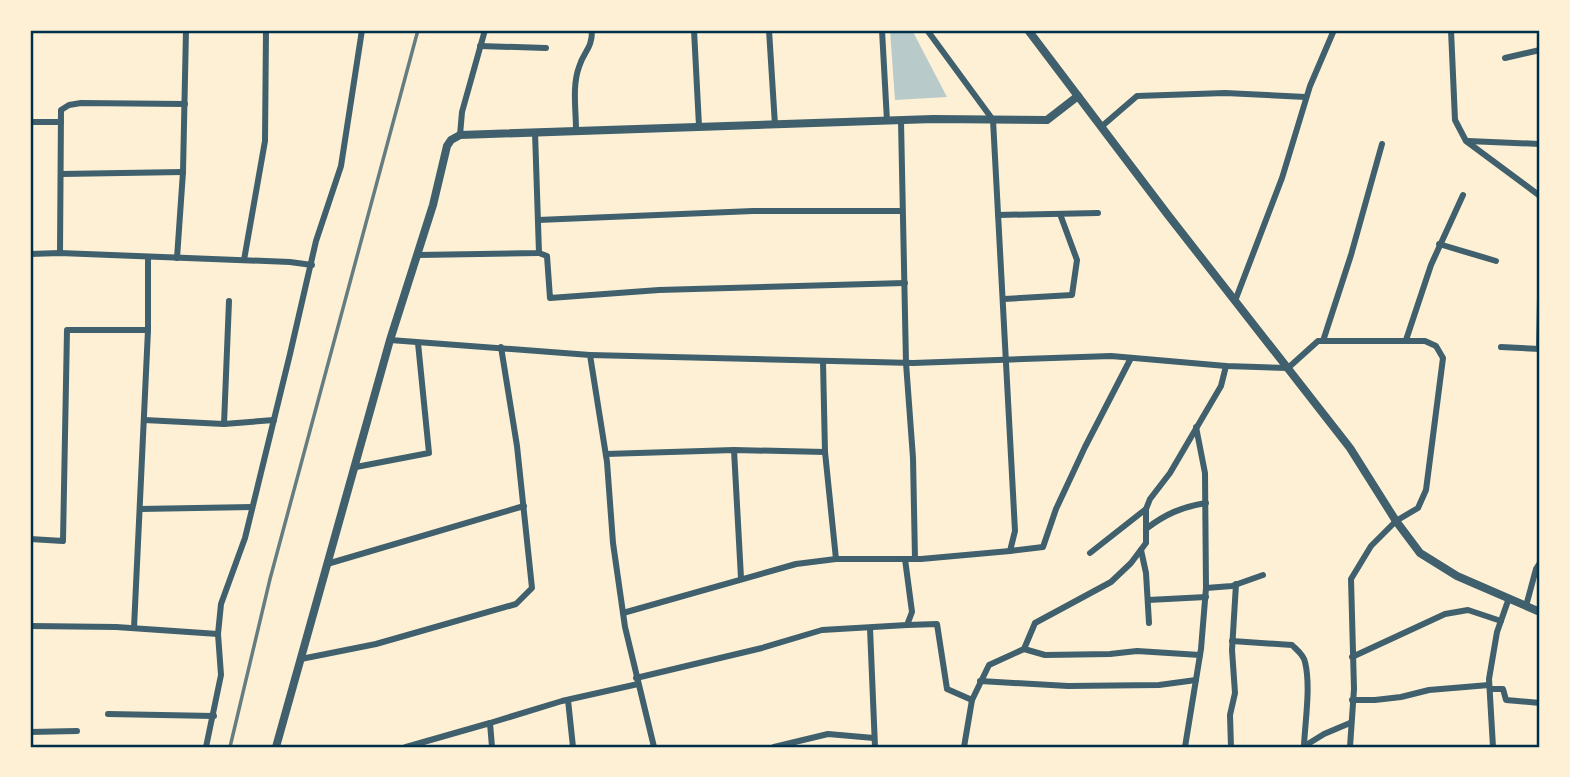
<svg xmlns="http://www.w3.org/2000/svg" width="1570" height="777" font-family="'Sofia Sans Condensed',sans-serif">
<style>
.green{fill:#b9caca}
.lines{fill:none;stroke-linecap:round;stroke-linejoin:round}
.minor{stroke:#3f606c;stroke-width:6}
.tertiary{stroke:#3f606c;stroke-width:8}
.rail{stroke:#657d81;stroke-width:3.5}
.neatline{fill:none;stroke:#003049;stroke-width:2.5}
</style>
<rect width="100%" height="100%" fill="#fdf0d5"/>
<polygon class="green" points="890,30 912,30 947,97 895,100"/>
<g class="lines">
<g class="minor">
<polyline points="694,30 699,126"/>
<polyline points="769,30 775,125"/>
<polyline points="882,30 887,121"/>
<polyline points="1451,30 1455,120 1466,141 1540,196"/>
<polyline points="480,46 546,48"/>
<polyline points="1505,58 1540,50"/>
<polyline points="901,121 906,363 913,458 915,559"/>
<polyline points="30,122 61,122"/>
<polyline points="1101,127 1137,96 1225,93 1306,97"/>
<path d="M576 130C576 110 572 86 579 67 584 50 592 50 592 30"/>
<polyline points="460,135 462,112 485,30"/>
<polyline points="1468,141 1540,144"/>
<polyline points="61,174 183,172"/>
<polyline points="998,215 1098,213"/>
<polyline points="538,220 753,211 902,211"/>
<polyline points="1439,244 1496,261"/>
<polyline points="60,253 61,110 69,105 81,103 185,104"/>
<polyline points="539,253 547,256 550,298 659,290 905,283"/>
<polyline points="30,254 60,253 290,262 312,265"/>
<polyline points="418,255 539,253 535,132"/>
<polyline points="177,258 183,172 186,30"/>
<polyline points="244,260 265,141 266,30"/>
<polyline points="1004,299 1072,295 1077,260 1060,214"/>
<polyline points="1235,301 1282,178 1310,86 1334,30"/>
<polyline points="390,340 590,355 607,462 613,543 625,627 654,747"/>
<polyline points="1406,340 1431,265 1463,195"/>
<polyline points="1323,341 1351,255 1382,144"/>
<polyline points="1501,347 1540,349"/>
<polyline points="1539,349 1540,298"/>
<polyline points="590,355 913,363 1111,356 1226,366 1288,368 1318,341 1425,341 1436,346 1443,358 1426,490 1418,508 1396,521 1371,546 1351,579 1354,689 1350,747"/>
<polyline points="823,362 825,452 836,559"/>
<polyline points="144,420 224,424 229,301"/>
<polyline points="224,424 274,420"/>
<polyline points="734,450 741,578"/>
<polyline points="606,454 734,450 825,452"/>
<polyline points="356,467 429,453 418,343"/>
<polyline points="140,509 252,507"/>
<path d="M1146 529C1165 514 1182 507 1206 503"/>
<polyline points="30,539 63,541 67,330 148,330 148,257"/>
<polyline points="1141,550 1146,573 1149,623"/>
<polyline points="1010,551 1043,547 1056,509 1085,447 1131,358"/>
<polyline points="1090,553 1146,509"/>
<polyline points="327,564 524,506"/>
<polyline points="1206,588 1232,586 1263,575"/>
<polyline points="1148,600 1206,597"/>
<polyline points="1526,606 1536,569 1540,563"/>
<polyline points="623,613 796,564 836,559 921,559 1010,551 1015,531 993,120 927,30"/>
<polyline points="907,625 937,624 947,689 972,700"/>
<polyline points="30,626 116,627 218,634"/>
<polyline points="134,628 148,330"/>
<polyline points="870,628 875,747"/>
<path d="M1232 641 1292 645C1297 650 1304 655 1305 662 1311 686 1305 722 1304 746"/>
<polyline points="1024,649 1045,655 1110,654 1137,651 1200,655"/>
<polyline points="1352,657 1445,614 1468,610 1501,621"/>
<polyline points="301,659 376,644 516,604 532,588 517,446 501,347"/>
<polyline points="636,678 762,648 822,630 907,625 912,612 905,559"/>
<polyline points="980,681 1068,686 1159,685 1196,680"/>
<polyline points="1490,689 1503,689 1506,700 1540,703"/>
<polyline points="568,700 573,747"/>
<polyline points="1352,700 1375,700 1401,697 1429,690 1489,685"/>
<polyline points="108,714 214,716"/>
<polyline points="490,723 562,701 638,684"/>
<polyline points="30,732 77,731"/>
<polyline points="206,747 221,675 218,634 221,604 245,538 290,354 316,241 341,166 362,30"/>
<polyline points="406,747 490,723 492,747"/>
<polyline points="774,747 828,734 874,738"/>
<polyline points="964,747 972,700 989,665 1024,649 1035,623 1111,582 1131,563 1146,543 1146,509 1150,499 1170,473 1221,386 1226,366"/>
<polyline points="1185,747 1201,649 1206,588 1205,473 1196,427"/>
<polyline points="1231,747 1230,715 1235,693 1232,650 1236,584"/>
<polyline points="1303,747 1324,734 1350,723"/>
<polyline points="1493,747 1489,679 1497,632 1509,598"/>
</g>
<g class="tertiary">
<polyline points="1028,30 1168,215 1350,448 1396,521 1420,553 1457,576 1540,612"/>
<polyline points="276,747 390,340 433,205 447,146 451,140 460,135 933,119 1047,120 1078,96"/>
</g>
<polyline class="rail" points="230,747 270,579 418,30"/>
</g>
<rect width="1570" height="777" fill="none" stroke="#fdf0d5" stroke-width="63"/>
<rect x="32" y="32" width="1506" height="714" class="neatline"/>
</svg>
